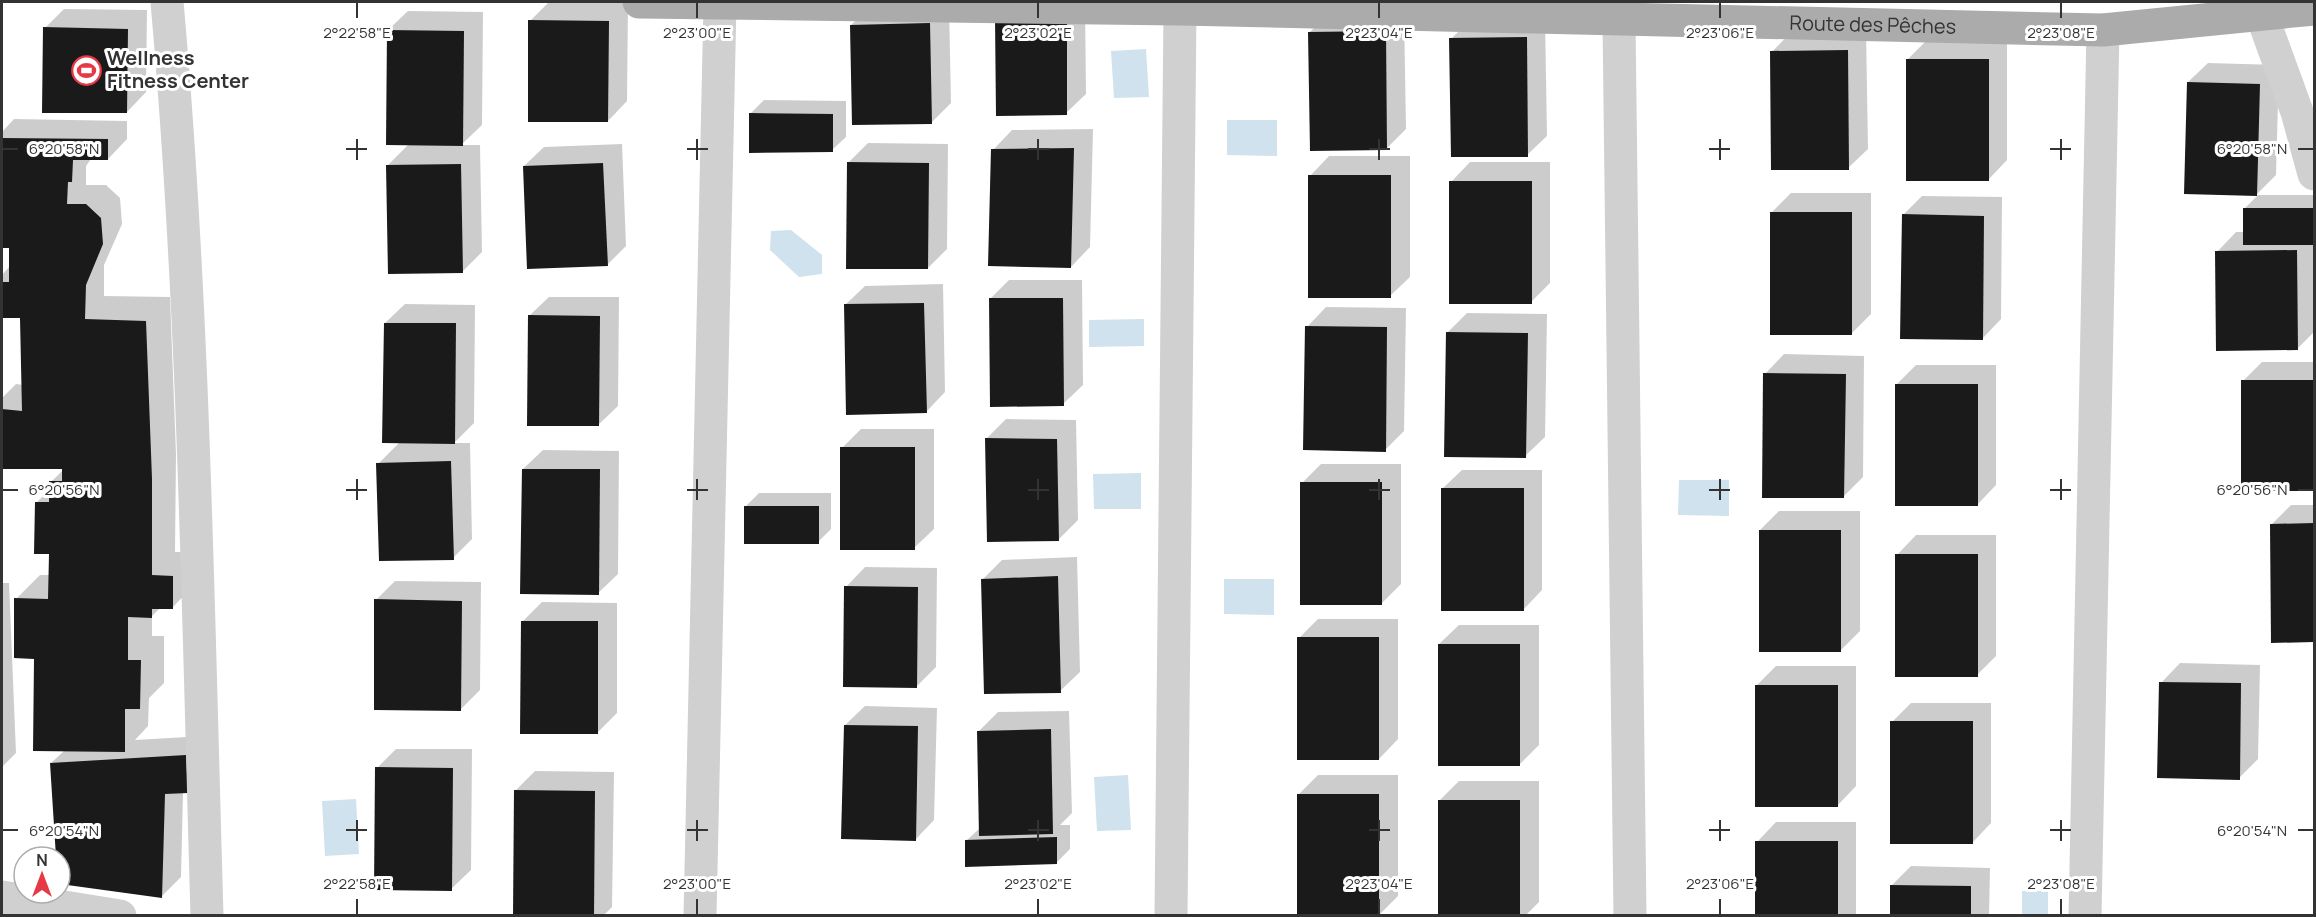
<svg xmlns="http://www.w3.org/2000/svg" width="2316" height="917" font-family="Manrope,sans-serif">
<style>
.water{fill:#cfe2ee}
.shadow{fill:#0003}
.building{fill:#1a1a1a}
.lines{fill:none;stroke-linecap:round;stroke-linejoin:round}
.minor{stroke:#d0d0d0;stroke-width:33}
.major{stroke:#ababab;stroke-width:33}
.ticks{fill:none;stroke:#333;stroke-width:2}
.labels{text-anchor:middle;stroke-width:6;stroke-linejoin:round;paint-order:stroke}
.street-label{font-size:20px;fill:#333;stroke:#fff}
.poi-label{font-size:20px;font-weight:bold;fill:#333;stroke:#fff;text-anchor:start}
.ticks-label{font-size:15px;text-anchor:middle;fill:#333;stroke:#fff;stroke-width:6;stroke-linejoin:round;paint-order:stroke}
</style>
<rect width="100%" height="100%" fill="#fff"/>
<g class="water">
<polygon points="1146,49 1149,97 1114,98 1111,51"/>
<polygon points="1227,120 1277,120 1277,156 1227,155"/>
<polygon points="791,230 822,255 822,274 799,277 770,250 771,231"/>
<polygon points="1144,319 1144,346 1089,347 1089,320"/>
<polygon points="1141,473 1141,509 1094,509 1093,474"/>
<polygon points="1679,480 1729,480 1729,516 1678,515"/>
<polygon points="1224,579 1274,579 1274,615 1224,614"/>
<polygon points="1128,775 1131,830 1097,831 1094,777"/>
<polygon points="356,799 359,854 325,856 322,801"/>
<rect x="2022" y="891" width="26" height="24"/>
</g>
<g class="shadow">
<polygon points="549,2 628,2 627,101 608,121 530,21"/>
<polygon points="1085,2 1086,94 1066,113 996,17"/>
<polygon points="949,4 951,103 932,122 851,25 871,6"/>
<polygon points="64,9 147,10 146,92 127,112 45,28"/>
<polygon points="408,11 483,12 482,125 461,145 480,145 482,252 462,272 388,165 409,144 388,30"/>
<polygon points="1404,12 1406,129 1387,148 1310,32 1329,13"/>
<polygon points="1545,18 1547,136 1527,155 1451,39 1470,20"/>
<polygon points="1866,31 1868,149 1848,168 1772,52 1791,32"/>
<polygon points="1927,40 2007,40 2007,160 1988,180 1908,59"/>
<polygon points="2208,63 2279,65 2276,175 2257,194 2188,82"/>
<polygon points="764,100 846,101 846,137 832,150 750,114"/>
<polygon points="14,119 127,121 127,139 108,159 91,159 86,166 86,185 106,185 120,198 122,224 104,265 104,296 170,297 176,454 175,552 196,552 196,583 172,608 161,607 152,616 152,636 164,636 164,683 149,698 148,726 135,740 204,736 183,792 181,877 162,896 60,882 60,857 57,857 51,763 65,750 16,599 40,575 50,575 50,553 36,503 51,488 51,482 65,468 2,468 2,398 16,384 23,385 22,317 2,317 2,275 10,266 10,247 2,247 2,132"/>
<polygon points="1093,129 1090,247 1071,267 993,150 1012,130"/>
<polygon points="868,143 948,144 947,249 928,268 848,163"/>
<polygon points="622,144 626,246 607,265 524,166 544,147"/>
<polygon points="1329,156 1410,156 1410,277 1390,296 1310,176"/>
<polygon points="1470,162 1550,162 1550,283 1531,302 1451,182"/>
<polygon points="1791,193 1871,193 1871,314 1852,333 1772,212"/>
<polygon points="2258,195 2314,195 2314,332 2297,349 2217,252 2236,232 2244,232 2244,209"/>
<polygon points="1922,196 2002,197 2001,319 1982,339 1903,215"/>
<polygon points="1009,280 1082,280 1083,385 1063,404 990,299"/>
<polygon points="943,284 945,392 926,412 845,305 865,286"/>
<polygon points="549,297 619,297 618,406 598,425 529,316"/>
<polygon points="405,304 475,305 474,423 454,443 470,443 472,539 453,558 378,464 400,442 385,323"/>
<polygon points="1326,307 1406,308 1404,431 1385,450 1307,327"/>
<polygon points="1467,313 1547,314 1545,437 1525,456 1447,333"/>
<polygon points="1784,354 1864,356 1863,477 1843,497 1765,374"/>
<polygon points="2262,362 2314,362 2314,490 2243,490 2243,381"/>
<polygon points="1916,365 1996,365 1996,485 1977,505 1897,384"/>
<polygon points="1006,419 1076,420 1078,520 1059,539 986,439"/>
<polygon points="861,429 934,429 934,529 914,548 842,448"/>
<polygon points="543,450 619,451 618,574 598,593 523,469"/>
<polygon points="1321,464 1401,464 1401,584 1382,603 1302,483"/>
<polygon points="1462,470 1542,470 1542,590 1523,610 1442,489"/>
<polygon points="759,493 831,493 831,529 818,542 745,507"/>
<polygon points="2291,505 2314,505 2314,641 2273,641 2271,525"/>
<polygon points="1779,511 1860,511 1860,631 1840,651 1760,530"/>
<polygon points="1916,535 1996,535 1996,656 1977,675 1897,555"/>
<polygon points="1077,557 1080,672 1060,691 983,579 1002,560"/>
<polygon points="865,567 937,568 936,667 916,687 846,587"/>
<polygon points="395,581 481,582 480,690 460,710 376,600"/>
<polygon points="2,583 9,583 16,753 2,767"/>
<polygon points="542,602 617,603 617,713 597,733 523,621"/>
<polygon points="1318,619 1398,619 1398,739 1379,759 1299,638"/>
<polygon points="1459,625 1539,625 1539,745 1519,765 1439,644"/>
<polygon points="2180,663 2260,665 2258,759 2239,778 2161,683"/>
<polygon points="1776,666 1856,666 1856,786 1837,806 1757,685"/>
<polygon points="1911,703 1991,703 1991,823 1972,843 1892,722"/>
<polygon points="865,706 937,708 934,820 915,840 845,725"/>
<polygon points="1069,711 1072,813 1060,825 1070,825 1070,849 1057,862 966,841 980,828 978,732 998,712"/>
<polygon points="396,749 472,749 471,870 451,889 377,768"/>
<polygon points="535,771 614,772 612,907 603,916 514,916 515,791"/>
<polygon points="1318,775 1398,775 1398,896 1379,915 1299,794"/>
<polygon points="1459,781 1539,781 1539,902 1525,916 1439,916 1439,801"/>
<polygon points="1776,822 1856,822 1856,916 1757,916 1757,842"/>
<polygon points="1911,866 1990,868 1989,916 1891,916 1892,885"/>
</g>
<g class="building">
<polygon points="995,17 1067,19 1067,115 996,116"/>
<polygon points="528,20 609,21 608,122 528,122"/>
<polygon points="930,23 932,124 852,125 850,25"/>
<polygon points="43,27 128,29 127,113 42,113"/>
<polygon points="387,30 464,31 463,146 386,145"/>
<polygon points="1386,31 1387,150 1310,151 1308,32"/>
<polygon points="1527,37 1528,157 1451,157 1449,38"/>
<polygon points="1848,50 1849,170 1771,170 1770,51"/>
<rect x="1906" y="59" width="83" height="122"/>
<polygon points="2187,82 2260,84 2257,196 2184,194"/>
<polygon points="749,113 833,114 833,152 749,153"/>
<polygon points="2,138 108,139 108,160 73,160 72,182 68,182 67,204 86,204 101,218 103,244 86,285 85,319 146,321 152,479 152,575 173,576 173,609 152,609 152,618 128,617 128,660 141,660 140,709 125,709 125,752 33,751 34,659 14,658 14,598 48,599 49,554 34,554 35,502 49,502 49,481 62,481 62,469 2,469 2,409 22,411 20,318 2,318 2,282 9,282 9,248 2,248"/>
<polygon points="1074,148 1071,268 988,266 991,149"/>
<polygon points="847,162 929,163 928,269 846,269"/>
<polygon points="603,163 608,266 527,269 523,166"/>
<polygon points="461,164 463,273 388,274 386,165"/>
<rect x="1308" y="175" width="83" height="123"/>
<rect x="1449" y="181" width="83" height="123"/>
<rect x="2243" y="208" width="71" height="37"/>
<rect x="1770" y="212" width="82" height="123"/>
<polygon points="1902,214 1984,216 1983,340 1900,339"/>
<polygon points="2297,250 2298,350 2216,351 2215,251"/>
<polygon points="989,298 1063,298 1064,406 990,407"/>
<polygon points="924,303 927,413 846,415 844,304"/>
<polygon points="528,315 600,316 599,426 527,426"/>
<polygon points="384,323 456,323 455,444 382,443"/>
<polygon points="1305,326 1387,327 1386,452 1303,450"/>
<polygon points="1446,332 1528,333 1526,458 1444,457"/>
<polygon points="1763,373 1846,374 1844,498 1762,498"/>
<rect x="2241" y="380" width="73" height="111"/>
<rect x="1895" y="384" width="83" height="122"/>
<polygon points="985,438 1057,439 1059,541 987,542"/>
<rect x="840" y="447" width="75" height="103"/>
<polygon points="451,461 454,560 379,561 376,463"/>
<polygon points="522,469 600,469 599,595 520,594"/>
<rect x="1300" y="482" width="82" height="123"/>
<rect x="1441" y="488" width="83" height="123"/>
<rect x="744" y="506" width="75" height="38"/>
<polygon points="2314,523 2314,642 2271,643 2270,524"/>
<rect x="1759" y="530" width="82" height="122"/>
<rect x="1895" y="554" width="83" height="123"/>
<polygon points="1058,576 1061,693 984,694 981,579"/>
<polygon points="844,586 918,587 917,688 843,687"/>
<polygon points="374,599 462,601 461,711 374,710"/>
<polygon points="521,621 598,621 598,734 520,734"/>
<rect x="1297" y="637" width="82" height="123"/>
<rect x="1438" y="644" width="82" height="122"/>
<polygon points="2159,682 2241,683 2240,780 2157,778"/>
<rect x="1755" y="685" width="83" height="122"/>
<rect x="1890" y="721" width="83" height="123"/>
<polygon points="844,725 918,726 916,841 841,839"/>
<polygon points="1051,729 1053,834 979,836 977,731"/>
<polygon points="186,755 188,793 165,794 162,898 60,884 60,857 56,857 50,763"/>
<polygon points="375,767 453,768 452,891 374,890"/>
<polygon points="514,790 595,791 594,916 513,916"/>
<rect x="1297" y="794" width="82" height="122"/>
<rect x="1438" y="800" width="82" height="116"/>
<polygon points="1057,837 1057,864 965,867 965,840"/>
<rect x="1755" y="841" width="83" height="75"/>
<polygon points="1890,885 1971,886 1971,916 1890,916"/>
</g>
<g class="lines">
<g class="minor">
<path d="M167 2C194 305 198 611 207 916"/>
<polyline points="2257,2 2297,112 2314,174"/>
<polyline points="1619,21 1630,916"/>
<polyline points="2,897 120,916"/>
<polyline points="700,916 720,3"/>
<polyline points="1171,916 1180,9"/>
<polyline points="2085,916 2103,30"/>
</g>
<path class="major" id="s1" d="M639 2 1180 9 2103 30 2314 9"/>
</g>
<path class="ticks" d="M357 3V18M697 3V18M1038 3V18M1379 3V18M1720 3V18M2061 3V18M357 139V160M697 139V160M1038 139V160M1379 139V160M1720 139V160M2061 139V160M3 149H18M346 149H367M687 149H708M1028 149H1049M1369 149H1390M1709 149H1730M2050 149H2071M2298 149H2313M357 479V500M697 479V500M1038 479V500M1379 479V500M1720 479V500M2061 479V500M3 490H18M346 490H367M687 490H708M1028 490H1049M1369 490H1390M1709 490H1730M2050 490H2071M2298 490H2313M357 820V841M697 820V841M1038 820V841M1379 820V841M1720 820V841M2061 820V841M3 830H18M346 830H367M687 830H708M1028 830H1049M1369 830H1390M1709 830H1730M2050 830H2071M2298 830H2313M357 899V914M697 899V914M1038 899V914M1379 899V914M1720 899V914M2061 899V914"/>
<defs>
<symbol id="stadium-ring" viewBox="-11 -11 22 22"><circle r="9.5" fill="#fff" stroke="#e63946" stroke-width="1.5"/><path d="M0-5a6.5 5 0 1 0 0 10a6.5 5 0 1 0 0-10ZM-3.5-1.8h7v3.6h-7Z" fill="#e63946"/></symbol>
</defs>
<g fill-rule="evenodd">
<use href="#stadium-ring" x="70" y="54" width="33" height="33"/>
</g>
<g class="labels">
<g class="street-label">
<text dy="7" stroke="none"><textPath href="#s1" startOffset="1234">Route des Pêches</textPath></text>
</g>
<g class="poi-label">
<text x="107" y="65">Wellness<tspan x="107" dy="23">Fitness Center</tspan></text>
</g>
</g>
<g class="ticks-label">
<text x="357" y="38">2°22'58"E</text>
<text x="697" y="38">2°23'00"E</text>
<text x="1038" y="38">2°23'02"E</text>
<text x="1379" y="38">2°23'04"E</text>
<text x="1720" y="38">2°23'06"E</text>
<text x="2061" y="38">2°23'08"E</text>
<text x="64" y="154">6°20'58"N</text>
<text x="2252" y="154">6°20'58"N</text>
<text x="64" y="495">6°20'56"N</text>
<text x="2252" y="495">6°20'56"N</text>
<text x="64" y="836">6°20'54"N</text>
<text x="2252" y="836">6°20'54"N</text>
<text x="357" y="889">2°22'58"E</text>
<text x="697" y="889">2°23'00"E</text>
<text x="1038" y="889">2°23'02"E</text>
<text x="1379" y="889">2°23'04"E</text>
<text x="1720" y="889">2°23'06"E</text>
<text x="2061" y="889">2°23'08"E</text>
</g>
<rect width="2316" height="917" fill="none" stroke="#333333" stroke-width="6"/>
<g transform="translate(42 875)"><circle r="28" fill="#ffffff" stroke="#adadad" stroke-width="1.5"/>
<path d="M0-4.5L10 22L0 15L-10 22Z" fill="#e63946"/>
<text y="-9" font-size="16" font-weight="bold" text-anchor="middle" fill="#333333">N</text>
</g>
</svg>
